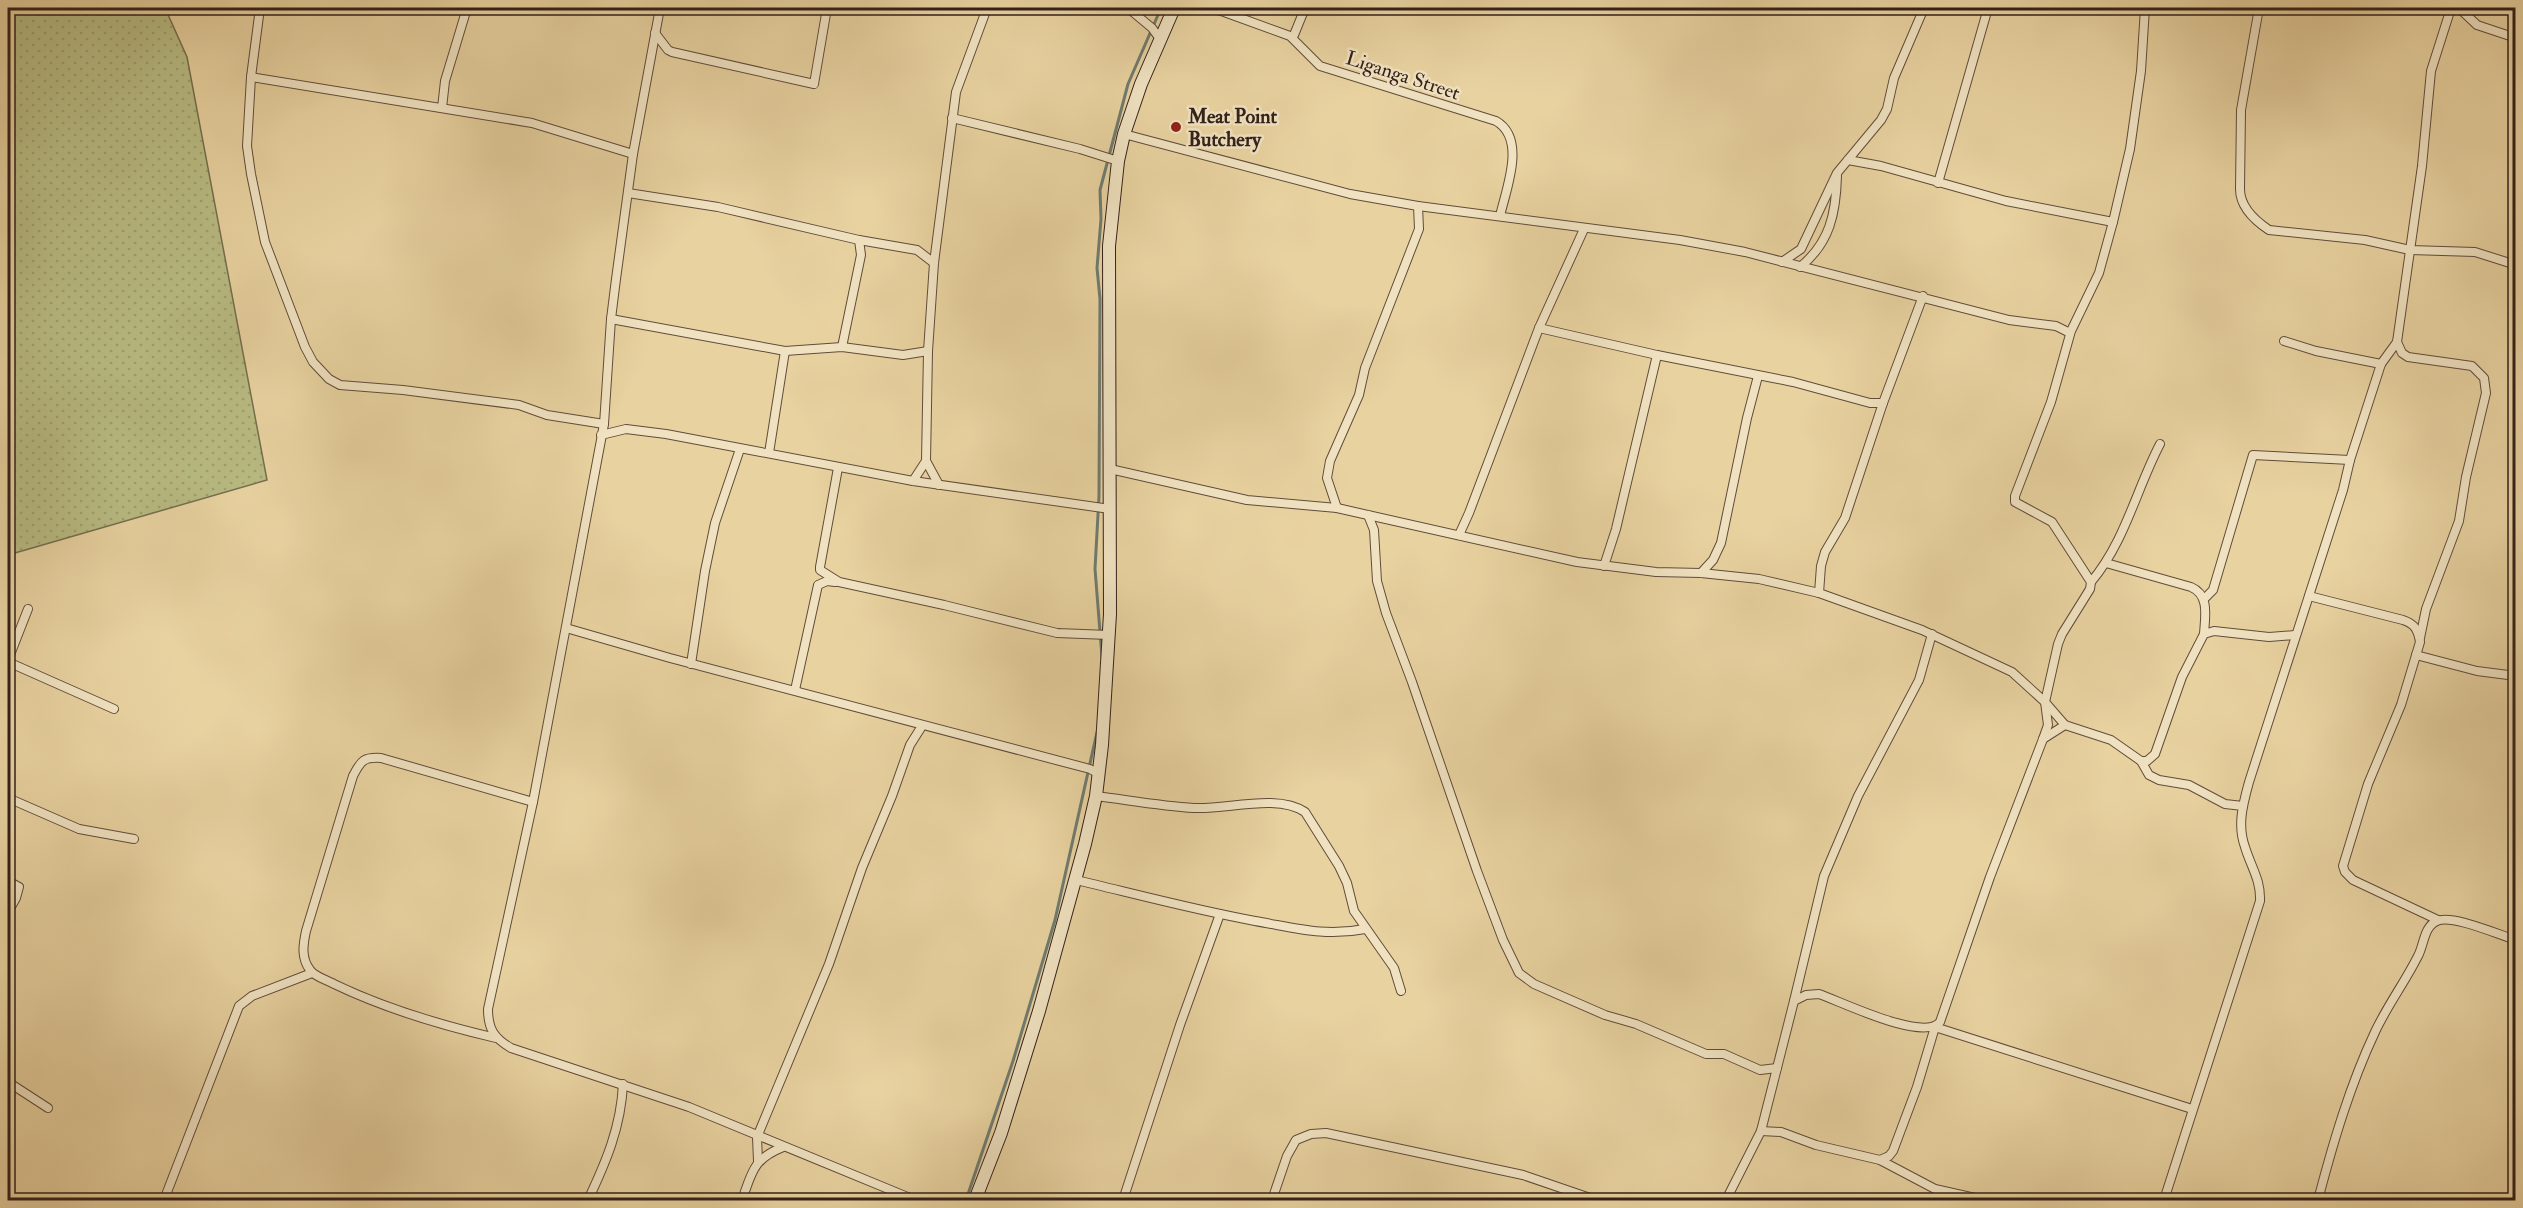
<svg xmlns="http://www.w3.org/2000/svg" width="2523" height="1208" font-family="'IM FELL Double Pica',serif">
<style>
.grass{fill:url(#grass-dots);stroke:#756e4e;stroke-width:1.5}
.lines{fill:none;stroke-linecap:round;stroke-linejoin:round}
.stream{stroke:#6f7b6f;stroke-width:3}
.street-casing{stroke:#604c3b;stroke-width:10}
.secondary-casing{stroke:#322019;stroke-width:14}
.street{stroke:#f0e2c1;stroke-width:8}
.secondary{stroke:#f0e2c1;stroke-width:12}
.poi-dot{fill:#8f2418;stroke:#f0e2c1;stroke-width:2}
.labels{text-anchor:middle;stroke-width:5;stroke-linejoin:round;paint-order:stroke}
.street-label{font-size:20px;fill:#322019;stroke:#f0e2c1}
.poi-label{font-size:20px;font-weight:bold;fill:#322019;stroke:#f0e2c1;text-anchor:start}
</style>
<defs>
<pattern id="grass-dots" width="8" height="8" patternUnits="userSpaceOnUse" patternTransform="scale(1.5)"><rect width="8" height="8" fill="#b8bb82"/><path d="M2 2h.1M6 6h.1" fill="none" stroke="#9fa070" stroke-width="1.8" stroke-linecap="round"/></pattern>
</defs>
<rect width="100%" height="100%" fill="#e8d2a0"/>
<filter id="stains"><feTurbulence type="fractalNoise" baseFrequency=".00333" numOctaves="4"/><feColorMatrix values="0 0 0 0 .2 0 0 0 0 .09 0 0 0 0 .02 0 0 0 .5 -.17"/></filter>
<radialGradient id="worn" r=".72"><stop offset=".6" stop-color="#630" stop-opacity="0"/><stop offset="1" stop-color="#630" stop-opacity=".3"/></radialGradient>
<polygon class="grass" points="8,8 165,8 187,57 267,480 8,555"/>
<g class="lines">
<g class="stream">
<polyline points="1102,657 1095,569 1099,496 1100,299 1097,268 1101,219 1100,190 1128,84 1161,8"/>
<polyline points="966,1200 1013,1061 1055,920 1097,732"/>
</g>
<defs>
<g id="street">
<polyline points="260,8 251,77 532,123 633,154"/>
<path d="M660 8 633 154 616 279 611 319 604 424 533 802 488 1009C488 1029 494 1038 511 1048L689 1107 915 1200"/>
<polyline points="1128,8 1152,28 1160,39"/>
<path d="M1213 8 1290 36 1320 66 1496 121C1527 139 1506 189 1500 216"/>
<path d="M2259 8 2241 110 2240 189C2240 207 2254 220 2269 230L2365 240 2410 250 2475 252 2516 265"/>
<polyline points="2459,8 2477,25 2516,38"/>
<polyline points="655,33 668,50 672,52 814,84 827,8"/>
<polyline points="1294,35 1305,8"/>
<polyline points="251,77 247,146 251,174 265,242 305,347 313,362 329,379 340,385 403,390 519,405 547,415 604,424"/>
<polyline points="442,108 445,81 467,8"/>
<polyline points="952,118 1080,149 1118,161"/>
<polyline points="1124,134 1350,194 1418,206 1680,240 1745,252 2009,320 2056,326 2070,333"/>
<polyline points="1848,160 1881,166 2006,201 2113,222"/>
<polyline points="1938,183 1988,8"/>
<polyline points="628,193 718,207 859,240 917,250 934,263"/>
<polyline points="1782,262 1801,249 1837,173 1881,120 1887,109 1894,78 1924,8"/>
<path d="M1800 267C1830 243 1836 213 1837 176"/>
<polyline points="611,319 785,351 842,347 903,355 928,351"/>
<polyline points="1539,328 1657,355 1793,382 1870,403 1883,403"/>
<polyline points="2284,341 2316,351 2381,364"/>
<polyline points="2397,342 2402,353 2408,357 2472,366 2484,378 2486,393 2466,477 2459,521 2426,609 2420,638"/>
<polyline points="842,347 861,255 859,240"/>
<polyline points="601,435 626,429 666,434 913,481 1110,509"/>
<polyline points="769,453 785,351"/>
<polyline points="838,468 820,567 820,570 839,582 944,605 1057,633 1109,635"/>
<polyline points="1110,469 1247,500 1337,508 1577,562 1656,572 1701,573 1759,579 1819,593 1922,630 2012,672 2045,702 2065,725 2111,740 2141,761 2147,761 2155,754 2182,677 2204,634 2214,631 2269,637 2295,635"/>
<polyline points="913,481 926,461"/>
<polyline points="939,485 926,461 928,351 934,263 956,92 987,8"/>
<polyline points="1337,508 1327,478 1330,461 1359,395 1365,368 1419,229 1418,206"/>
<polyline points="1368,515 1374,530 1377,581 1386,613 1412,682 1477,871 1503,940 1519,973 1534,984 1605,1015 1636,1024 1706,1054 1724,1054 1760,1070 1777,1068"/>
<polyline points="1459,535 1469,513 1539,328 1584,229"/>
<path d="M2106 563 2191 587C2210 595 2205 617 2204 634"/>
<polyline points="1604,566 1616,529 1657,355"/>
<polyline points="1701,573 1713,560 1721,543 1747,418 1758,376"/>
<path d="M2091 582C2125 542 2136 490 2160 444"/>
<polyline points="1819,593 1821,566 1825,552 1845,518 1883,403 1923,296"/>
<path d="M2309 596 2403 620C2415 624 2418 630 2420 642L2401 705 2368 784 2343 866 2345 872 2353 880 2438 920"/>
<polyline points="2204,599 2213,590 2253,455 2350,460"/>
<polyline points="566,628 670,658 1090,769 1099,774"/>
<polyline points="2416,655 2477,671 2516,676"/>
<polyline points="8,660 28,609"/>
<polyline points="8,662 114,709"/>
<polyline points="691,664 705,571 715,523 740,449"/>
<polyline points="795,690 818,585 827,581 835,582"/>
<polyline points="2043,739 2065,725"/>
<polyline points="2141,761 2149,775 2159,780 2189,785 2225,804 2243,806"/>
<path d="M1096 796C1128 800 1161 806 1194 808 1226 810 1277 793 1305 812L1339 866 1347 883 1354 911 1394 968 1401 991"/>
<polyline points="8,798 79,829 134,839"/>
<path d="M1076 880C1135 894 1195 910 1255 921 1296 928 1324 937 1365 929"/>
<polyline points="8,881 19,887 16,898 8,912"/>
<polyline points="1794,1001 1824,876 1858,796 1919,680 1932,634"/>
<path d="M496 1038C440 1025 386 1009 334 984 327 980 315 977 310 970 301 958 303 945 306 931L353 776C361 760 364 757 381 758L533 802"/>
<polyline points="8,1082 48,1108"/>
<polyline points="1761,1131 1781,1132 1816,1145 1880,1160 1935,1189 1984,1200"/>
<polyline points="1880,1160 1889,1156 1893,1151 1917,1087 1935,1027 2192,1109"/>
<polyline points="758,1161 757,1137 829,964 862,868 892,796 910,745 922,726"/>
<polyline points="164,1200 239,1006 252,996 312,973"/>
<path d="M588 1200C606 1162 621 1127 623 1084"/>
<path d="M742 1200C752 1172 753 1159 783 1147"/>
<polyline points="1123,1200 1180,1025 1220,914"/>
<polyline points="1272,1200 1287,1156 1296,1140 1311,1134 1326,1133 1523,1175 1596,1200"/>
<path d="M1726 1200 1761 1131 1794 1001 1806 995 1819 994C1842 1002 1923 1042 1940 1022L1990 877 2043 739 2048 725 2045 702 2058 644 2062 634 2090 589 2091 582 2052 522 2015 502V496L2051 402 2071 331 2099 273 2113 222 2130 149 2141 71 2145 8"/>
<path d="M2164 1200 2260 901C2261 880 2251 867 2245 847 2237 825 2243 804 2249 782L2343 490 2350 460 2381 364 2397 342 2422 166 2431 71 2451 8"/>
<path d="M2318 1200C2333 1143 2350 1085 2375 1032 2387 1006 2405 982 2418 956 2424 945 2424 926 2437 921 2452 914 2499 935 2516 940"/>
</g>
<polyline id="secondary" points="975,1200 1001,1133 1039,1011 1085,844 1096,796 1102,745 1110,614 1109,246 1118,161 1124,134 1141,84 1174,8"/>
</defs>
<use href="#street" class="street-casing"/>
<use href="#secondary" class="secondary-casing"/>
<use href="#street" class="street"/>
<use href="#secondary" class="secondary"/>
</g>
<circle class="poi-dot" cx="1176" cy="127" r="6"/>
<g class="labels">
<g class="street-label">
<text transform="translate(1403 75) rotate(18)" y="7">Liganga Street</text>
</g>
<g class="poi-label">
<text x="1188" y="123">Meat Point<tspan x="1188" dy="23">Butchery</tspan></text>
</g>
</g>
<rect width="2523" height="1208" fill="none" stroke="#e8d2a0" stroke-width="30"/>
<rect x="9" y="9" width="2505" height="1190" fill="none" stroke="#322019" stroke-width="3"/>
<rect x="15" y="15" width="2493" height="1178" fill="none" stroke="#322019" stroke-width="1.5"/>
<rect width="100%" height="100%" filter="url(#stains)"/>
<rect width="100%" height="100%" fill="url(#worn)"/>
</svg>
